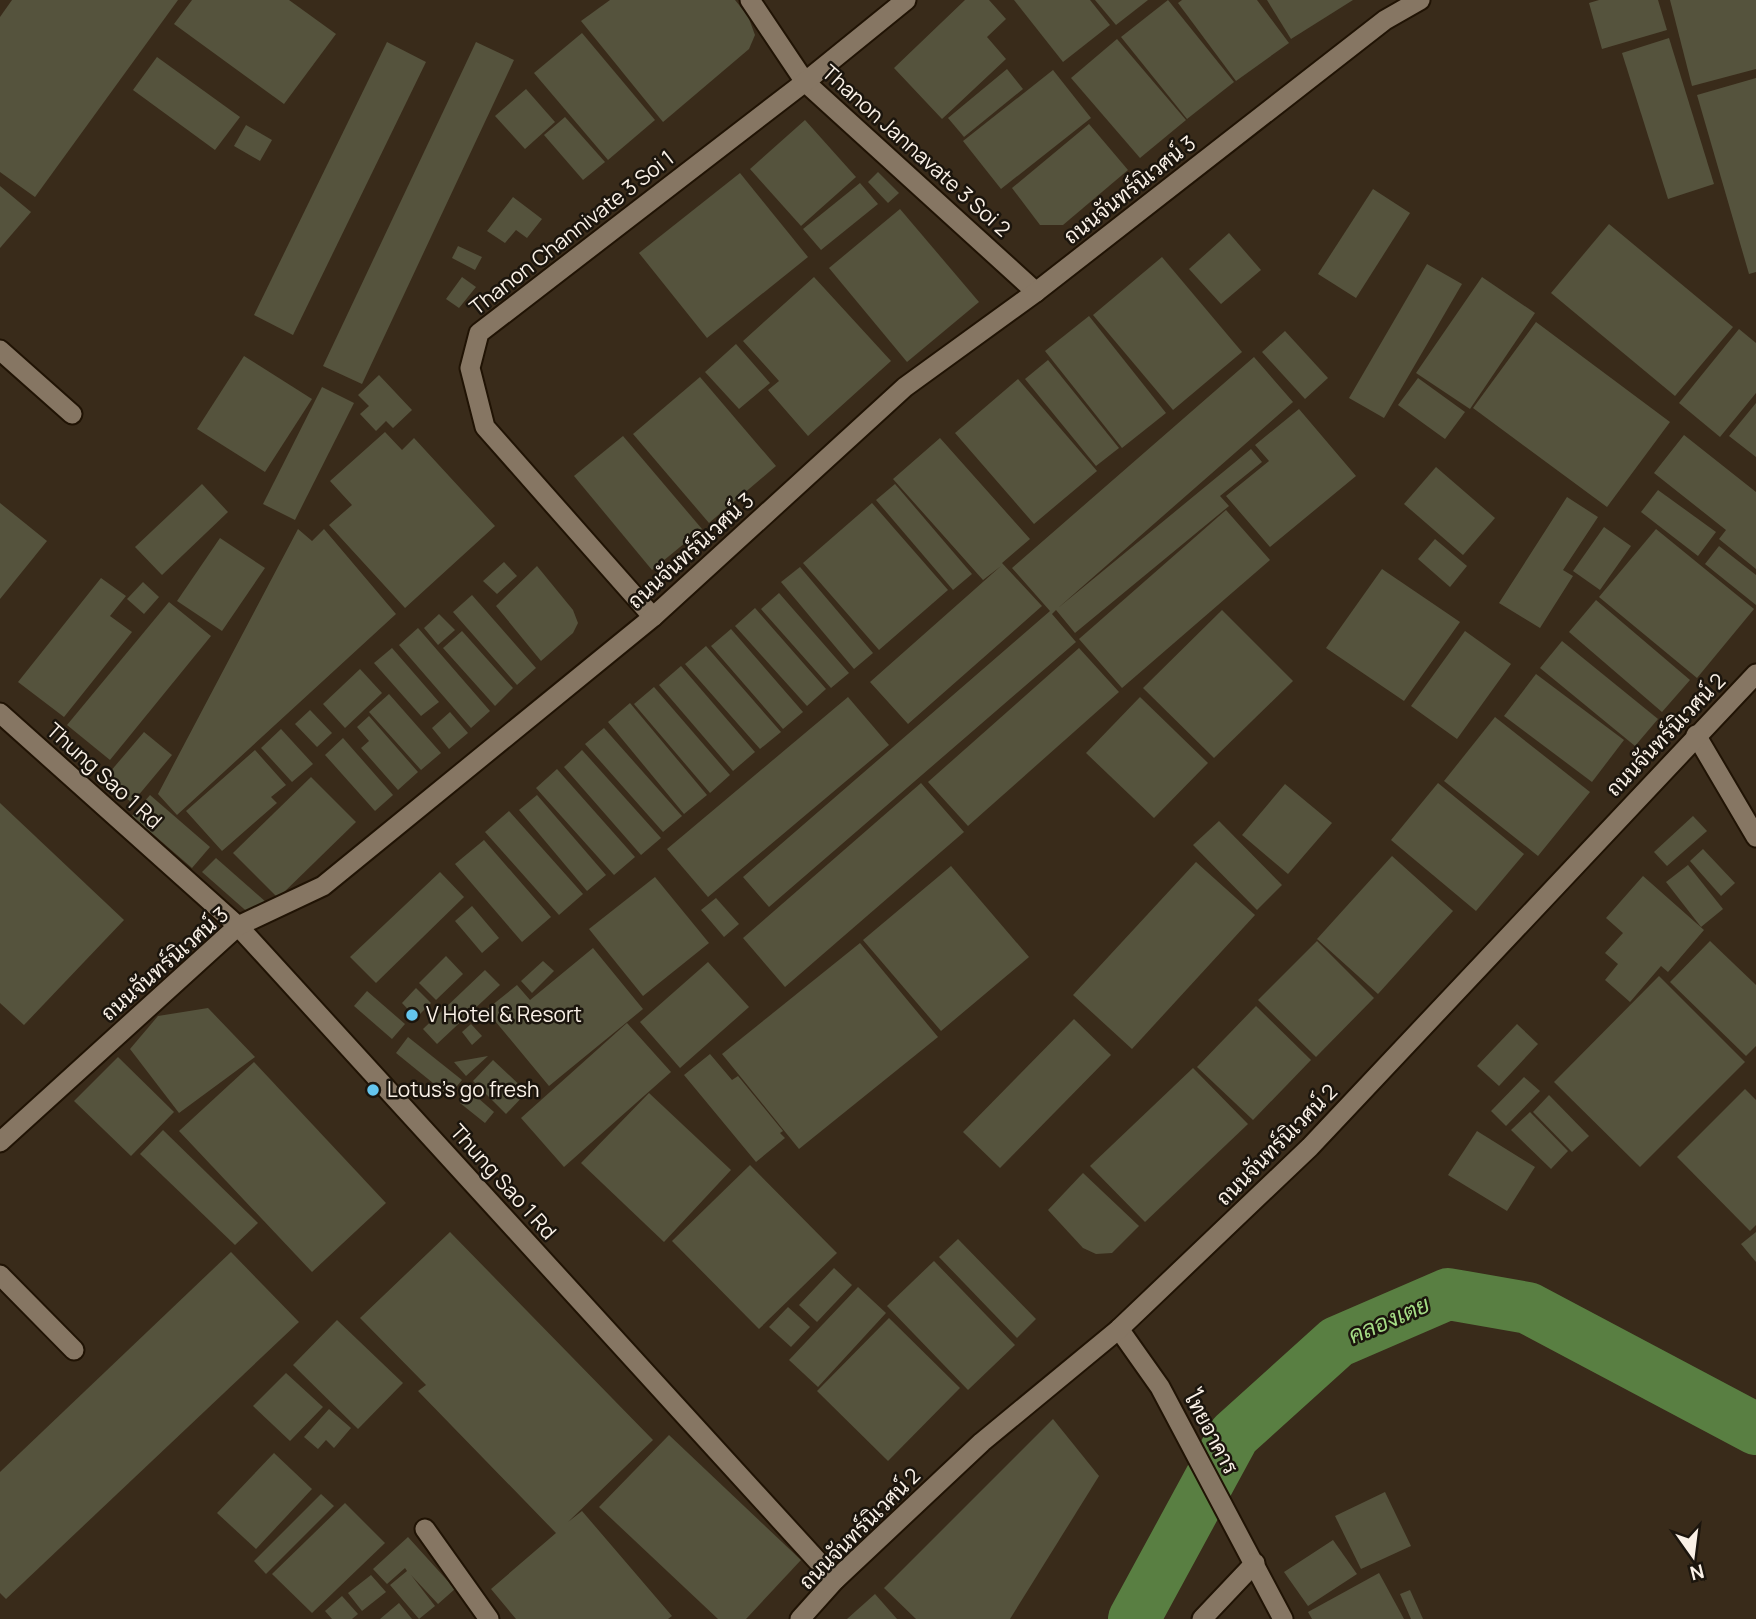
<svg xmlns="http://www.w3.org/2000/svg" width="1756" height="1619" font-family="Manrope,Sarabun,sans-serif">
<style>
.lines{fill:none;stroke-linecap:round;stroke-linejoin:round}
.canal{stroke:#597f42;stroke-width:52}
.building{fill:#55533d}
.minor-casing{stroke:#201304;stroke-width:23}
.minor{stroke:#867663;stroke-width:19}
.poi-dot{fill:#64c5ee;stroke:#1b150d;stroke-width:2.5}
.labels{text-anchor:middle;stroke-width:5;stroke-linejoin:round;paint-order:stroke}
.street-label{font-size:21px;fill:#faf1e7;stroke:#1b150d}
.poi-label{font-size:21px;fill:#faf1e7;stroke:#1b150d;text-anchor:start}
.water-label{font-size:23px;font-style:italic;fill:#a4dc85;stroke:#1b150d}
</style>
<rect width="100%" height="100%" fill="#392b1a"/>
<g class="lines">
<polyline class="canal" points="1134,1619 1234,1435 1337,1342 1448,1294 1528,1308 1756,1429"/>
</g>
<g class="building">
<polygon points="12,0 178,0 35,197 0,172 0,17"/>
<polygon points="192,0 289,0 336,34 284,104 174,24"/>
<polygon points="610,0 735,0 748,16 755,35 749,49 663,122 581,21"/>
<polygon points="965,0 989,0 1006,19 987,37 1006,59 942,119 894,68"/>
<polygon points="1014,0 1090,0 1110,25 1063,62"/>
<polygon points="1095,0 1148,0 1116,25"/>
<polygon points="1168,0 1234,82 1187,119 1121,37"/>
<polygon points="1182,0 1257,0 1289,43 1236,81 1178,3"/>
<polygon points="1267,0 1353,0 1291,39"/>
<polygon points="1599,0 1658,0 1667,30 1602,49 1589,3"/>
<polygon points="1670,0 1756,0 1756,69 1692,86"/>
<polygon points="582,33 655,120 608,160 534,73"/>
<polygon points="1669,38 1714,184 1668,199 1622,53"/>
<polygon points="1117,39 1186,120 1140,158 1071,78"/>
<polygon points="387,42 426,62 293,335 254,315"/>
<polygon points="476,42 514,60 362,384 323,366"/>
<polygon points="157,57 240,117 215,150 133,90"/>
<polygon points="1007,69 1023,89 964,137 948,118"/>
<polygon points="1053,70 1091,118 1001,189 963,141"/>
<polygon points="1756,78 1756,272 1749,274 1697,95"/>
<polygon points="526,89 555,122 525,149 495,116"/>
<polygon points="565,117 605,162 583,180 544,135"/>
<polygon points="805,120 856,177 801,226 750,169"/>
<polygon points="1089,124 1128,170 1063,225 1040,225 1012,188"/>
<polygon points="246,125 272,140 260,161 234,146"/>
<polygon points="878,172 899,193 888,203 868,182"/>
<polygon points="740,173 808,257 707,338 639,253"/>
<polygon points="860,183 878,204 821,250 803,229"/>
<polygon points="0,186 31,212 0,248"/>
<polygon points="1373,189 1410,213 1356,298 1318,274"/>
<polygon points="513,197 542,219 527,238 516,230 505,243 487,231"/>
<polygon points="900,209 979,302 907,362 829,268"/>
<polygon points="1609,224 1733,327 1675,396 1551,293"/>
<polygon points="1229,233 1261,270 1221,304 1189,269"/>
<polygon points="458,246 482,257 475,270 452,258"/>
<polygon points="1162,257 1242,352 1173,410 1093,315"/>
<polygon points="1427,264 1462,284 1384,418 1349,398"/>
<polygon points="462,277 476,287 459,308 446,299"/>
<polygon points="814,277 891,361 808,436 768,390 779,381 743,341"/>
<polygon points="1482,277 1535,313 1470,409 1416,373"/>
<polygon points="1089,316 1166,413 1122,448 1045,351"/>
<polygon points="1536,322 1670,422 1607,507 1473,408"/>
<polygon points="1739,329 1756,343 1756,393 1720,437 1679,403"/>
<polygon points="1285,331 1328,378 1305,399 1262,352"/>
<polygon points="736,344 770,383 739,409 705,372"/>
<polygon points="244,356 312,399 265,472 197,429"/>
<polygon points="1254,357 1293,402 1058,608 1251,449 1262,462 1220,496 1229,506 1075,633 1056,610 1052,614 1076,642 769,907 743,877 1050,611 1012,568"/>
<polygon points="1048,360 1119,448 1096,466 1025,379"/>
<polygon points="379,375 412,410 393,428 386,421 376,431 360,414 369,406 358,395"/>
<polygon points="700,377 776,466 709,523 633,434"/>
<polygon points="1418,378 1465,412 1445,439 1398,405"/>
<polygon points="1018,379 1097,471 1034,524 955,433"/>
<polygon points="322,387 354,403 295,520 263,504"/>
<polygon points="1756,403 1756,457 1729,436"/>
<polygon points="1299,409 1356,476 1270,547 1226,496 1269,461 1255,445"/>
<polygon points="385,432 402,450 414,438 495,526 405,608 329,525 352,505 330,481"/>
<polygon points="1684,435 1756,492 1756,569 1719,539 1726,530 1654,473"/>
<polygon points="623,436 702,529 652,570 574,476"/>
<polygon points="940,438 1030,539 1002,563 1042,606 908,724 870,682 1001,566 983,580 893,479"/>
<polygon points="1436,467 1495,518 1463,555 1404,504"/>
<polygon points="202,484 228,512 162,575 135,547"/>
<polygon points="895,484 972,574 953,590 876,500"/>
<polygon points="1658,490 1716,532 1698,556 1641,512"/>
<polygon points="1567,497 1598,517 1563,570 1573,576 1540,628 1499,603"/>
<polygon points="0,503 47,541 0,599"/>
<polygon points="872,503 948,590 879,650 803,563"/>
<polygon points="1226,510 1270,560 1122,688 1079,639"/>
<polygon points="1604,527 1631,546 1600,590 1573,571"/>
<polygon points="298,529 312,541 324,529 396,614 177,815 158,794"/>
<polygon points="1656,529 1754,609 1697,678 1599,597"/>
<polygon points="220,538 265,568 222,631 177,601"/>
<polygon points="1435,539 1467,566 1450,587 1418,559"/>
<polygon points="1719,546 1756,575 1756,605 1705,564"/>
<polygon points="504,562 517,576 497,594 483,581"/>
<polygon points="537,566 573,610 578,623 573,633 541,661 496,606"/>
<polygon points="800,567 873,653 854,669 781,582"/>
<polygon points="1382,569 1460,622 1404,701 1326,648"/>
<polygon points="101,578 126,596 110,616 132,632 64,717 18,682"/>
<polygon points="143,582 159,597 144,614 127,599"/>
<polygon points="779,593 849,673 831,688 761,609"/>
<polygon points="472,595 536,668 517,685 453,612"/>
<polygon points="1596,600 1690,680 1662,712 1569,632"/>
<polygon points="169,602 211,636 110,760 67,725"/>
<polygon points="755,608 826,689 807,706 735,626"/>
<polygon points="1222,610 1293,681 1214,758 1143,688"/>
<polygon points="439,614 455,630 438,645 424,628"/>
<polygon points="418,628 490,711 471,728 399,645"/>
<polygon points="731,629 803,712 783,729 711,646"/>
<polygon points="462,631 513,688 495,706 443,648"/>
<polygon points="1465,631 1511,664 1457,739 1411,706"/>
<polygon points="1562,641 1658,719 1635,746 1540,668"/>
<polygon points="706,646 781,732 760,749 685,664"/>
<polygon points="392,648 439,702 421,716 374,663"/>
<polygon points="1079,648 1119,692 968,826 928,782"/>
<polygon points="681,666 755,752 733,771 659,685"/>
<polygon points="360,669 382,693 345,728 323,704"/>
<polygon points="1536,674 1624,740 1592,782 1504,716"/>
<polygon points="654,687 730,775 710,793 634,704"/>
<polygon points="389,694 441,753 421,770 369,712"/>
<polygon points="848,697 889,745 708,897 667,849"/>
<polygon points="1140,697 1208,763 1154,818 1086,753"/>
<polygon points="630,703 707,795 684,814 608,722"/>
<polygon points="310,710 332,733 317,747 295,724"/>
<polygon points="450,712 468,733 449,749 432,728"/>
<polygon points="369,716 418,772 398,790 361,748 369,741 357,727"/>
<polygon points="1495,717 1590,792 1538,856 1444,781"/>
<polygon points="604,728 682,816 663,832 585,744"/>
<polygon points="281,729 313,764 292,782 261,748"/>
<polygon points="144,732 172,755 132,803 104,779"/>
<polygon points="343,738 393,795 375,811 325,755"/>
<polygon points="255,750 286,785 271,797 277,803 222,851 186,811"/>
<polygon points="582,750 661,838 641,855 564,767"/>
<polygon points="557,769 635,857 614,875 536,788"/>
<polygon points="311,777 356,822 278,898 233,853"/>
<polygon points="921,783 964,832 785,987 743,938"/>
<polygon points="1438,783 1524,854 1476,911 1391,840"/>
<polygon points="1285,784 1332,823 1288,874 1242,835"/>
<polygon points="150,795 210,847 192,868 132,816"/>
<polygon points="537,795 606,875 587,891 519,810"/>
<polygon points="0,803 124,920 24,1025 0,1003"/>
<polygon points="509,811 583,894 559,915 485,832"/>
<polygon points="1693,816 1707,831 1667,866 1654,852"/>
<polygon points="1219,821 1282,885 1257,910 1193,845"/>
<polygon points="484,840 551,917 522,942 455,864"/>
<polygon points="1703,849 1735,883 1721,896 1690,861"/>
<polygon points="1392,856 1453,911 1378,994 1317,939"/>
<polygon points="216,858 266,902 252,916 202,872"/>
<polygon points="1196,862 1255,915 1132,1049 1073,995"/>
<polygon points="1688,865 1723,909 1701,927 1666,882"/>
<polygon points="951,866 1029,957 941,1031 863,940"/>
<polygon points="440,872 464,897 376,983 350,957"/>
<polygon points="1643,876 1704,930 1668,972 1661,966 1630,1002 1605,980 1618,964 1605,953 1623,933 1606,918"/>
<polygon points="655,877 709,943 643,996 589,929"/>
<polygon points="716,898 739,924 724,937 701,910"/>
<polygon points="472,906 499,938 482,953 455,921"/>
<polygon points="1317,941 1374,998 1316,1057 1258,1000"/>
<polygon points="1710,941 1756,985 1756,1046 1746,1056 1670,982"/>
<polygon points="860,943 938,1037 799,1149 722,1054"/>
<polygon points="593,948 643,1009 549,1086 486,1010 517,985 530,1000"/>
<polygon points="446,956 463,974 436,1000 419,983"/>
<polygon points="543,961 554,971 532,993 521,981"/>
<polygon points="708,962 749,1007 680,1068 640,1022"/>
<polygon points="485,970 500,985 437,1044 423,1029"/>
<polygon points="1659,976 1745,1062 1640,1167 1554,1082"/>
<polygon points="416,988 431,1003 416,1018 402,1003"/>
<polygon points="367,991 405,1024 392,1039 354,1006"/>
<polygon points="1256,1006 1311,1060 1253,1120 1197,1067"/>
<polygon points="208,1008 255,1057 179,1113 130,1049 158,1016"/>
<polygon points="1074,1019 1111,1055 1000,1168 963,1132"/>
<polygon points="627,1023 671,1072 564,1167 521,1118"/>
<polygon points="471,1024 482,1036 472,1045 462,1032"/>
<polygon points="1517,1024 1538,1044 1499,1086 1477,1066"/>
<polygon points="408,1037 462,1080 449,1096 396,1053"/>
<polygon points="710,1054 732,1080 738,1076 783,1131 780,1133 785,1138 756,1162 684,1075"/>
<polygon points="488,1056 466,1076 454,1062"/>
<polygon points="118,1057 174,1112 131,1156 74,1101"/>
<polygon points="493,1060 527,1092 506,1114 473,1081"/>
<polygon points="254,1062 386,1203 312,1272 179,1131"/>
<polygon points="1193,1068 1248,1124 1145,1222 1090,1166"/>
<polygon points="1524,1077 1540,1091 1506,1126 1491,1111"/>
<polygon points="1745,1089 1756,1100 1756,1225 1750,1231 1677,1157"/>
<polygon points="470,1091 494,1112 485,1123 460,1103"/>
<polygon points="649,1093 731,1170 664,1242 581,1163"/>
<polygon points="1549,1095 1589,1136 1572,1152 1533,1112"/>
<polygon points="1530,1112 1568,1151 1551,1169 1511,1130"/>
<polygon points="163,1130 258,1223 235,1245 140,1154"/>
<polygon points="1477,1131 1535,1167 1507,1211 1448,1175"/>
<polygon points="750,1165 837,1253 759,1329 672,1241"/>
<polygon points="1083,1173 1139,1226 1112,1253 1096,1254 1083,1248 1048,1210"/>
<polygon points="450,1232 653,1440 568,1522 582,1511 672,1616 668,1619 516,1619 491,1589 556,1533 418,1391 426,1385 360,1318"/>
<polygon points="1756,1232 1756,1262 1741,1244"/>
<polygon points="958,1239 1036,1319 1017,1338 939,1257"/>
<polygon points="231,1252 299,1322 6,1599 0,1593 0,1472"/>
<polygon points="934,1261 1015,1345 968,1390 887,1306"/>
<polygon points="834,1268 852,1285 817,1322 799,1305"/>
<polygon points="858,1287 886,1313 818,1387 789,1360"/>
<polygon points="788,1307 810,1327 791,1347 769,1327"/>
<polygon points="889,1318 960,1388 888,1461 817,1391"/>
<polygon points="337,1320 403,1383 358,1429 293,1365"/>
<polygon points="286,1373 323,1407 290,1441 253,1406"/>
<polygon points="329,1409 351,1428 334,1448 326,1440 318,1449 304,1437"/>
<polygon points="1053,1419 1099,1476 1010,1619 916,1619 884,1588"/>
<polygon points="669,1435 801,1560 746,1619 718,1619 599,1507"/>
<polygon points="274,1453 312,1489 256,1549 217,1513"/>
<polygon points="1385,1492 1411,1546 1361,1569 1335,1516"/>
<polygon points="321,1494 334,1506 266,1574 254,1561"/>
<polygon points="345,1503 385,1543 312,1613 272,1574"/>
<polygon points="408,1537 455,1589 438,1604 411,1575 435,1606 419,1619 390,1585 407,1571 405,1568 387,1584 373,1569"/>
<polygon points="1333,1540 1357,1574 1308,1606 1284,1572"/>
<polygon points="1379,1573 1404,1619 1312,1619 1308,1612"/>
<polygon points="371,1575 386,1592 362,1611 348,1593"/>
<polygon points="1410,1590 1423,1619 1411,1619 1400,1594"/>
<polygon points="875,1594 897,1619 847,1619"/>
<polygon points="342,1596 358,1614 352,1619 332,1619 325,1611"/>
<polygon points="399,1603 412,1619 380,1619"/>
</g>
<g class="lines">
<defs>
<g id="minor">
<polyline points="750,0 805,82 1036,292"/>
<polyline points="0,350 72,414"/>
<polyline points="653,617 485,427 470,368 479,333 805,82 906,0"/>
<polyline points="0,713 238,926 835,1580"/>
<polyline points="1696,735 1756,837"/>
<polyline points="0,1142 238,926 323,886 653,617 905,387 1036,292 1385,20 1420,0"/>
<polyline points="0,1275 74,1350"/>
<polyline points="1119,1329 1160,1387 1283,1619"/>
<polyline points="425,1529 489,1619"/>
<polyline points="800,1619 835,1580 982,1442 1119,1329 1310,1147 1756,674"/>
<polyline points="1202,1619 1255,1563"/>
</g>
</defs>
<use href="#minor" class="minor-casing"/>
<use href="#minor" class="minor"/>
</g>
<g class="poi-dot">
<circle cx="412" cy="1015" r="7"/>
<circle cx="373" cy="1090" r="7"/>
</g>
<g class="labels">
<g class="street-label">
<text transform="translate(916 151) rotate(42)" y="7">Thanon Jannavate 3 Soi 2</text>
<text transform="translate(1130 190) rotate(-38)" y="7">ถนนจันทร์นิเวศน์ 3</text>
<text transform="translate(572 233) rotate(-38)" y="7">Thanon Channivate 3 Soi 1</text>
<text transform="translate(691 551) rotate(-42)" y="7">ถนนจันทร์นิเวศน์ 3</text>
<text transform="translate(1666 735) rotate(-46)" y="7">ถนนจันทร์นิเวศน์ 2</text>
<text transform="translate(104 776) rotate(42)" y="7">Thung Sao 1 Rd</text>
<text transform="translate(165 964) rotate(-41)" y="7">ถนนจันทร์นิเวศน์ 3</text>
<text transform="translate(1277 1145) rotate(-45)" y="7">ถนนจันทร์นิเวศน์ 2</text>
<text transform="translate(503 1182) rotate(48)" y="7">Thung Sao 1 Rd</text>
<text transform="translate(1211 1433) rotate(62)" y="7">ไทยอาคาร</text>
<text transform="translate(860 1529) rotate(-45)" y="7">ถนนจันทร์นิเวศน์ 2</text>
</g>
<g class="poi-label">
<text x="426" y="1022">V Hotel &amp; Resort</text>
<text x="387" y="1097">Lotus's go fresh</text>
</g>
<g class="water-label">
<text transform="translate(1389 1320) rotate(-23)" y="8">คลองเตย</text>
</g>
</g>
<g transform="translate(1693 1556) rotate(166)" stroke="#1b150d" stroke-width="5" paint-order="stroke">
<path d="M0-5L12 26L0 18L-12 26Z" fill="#faf1e7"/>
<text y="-10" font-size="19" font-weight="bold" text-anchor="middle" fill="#faf1e7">N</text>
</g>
</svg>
